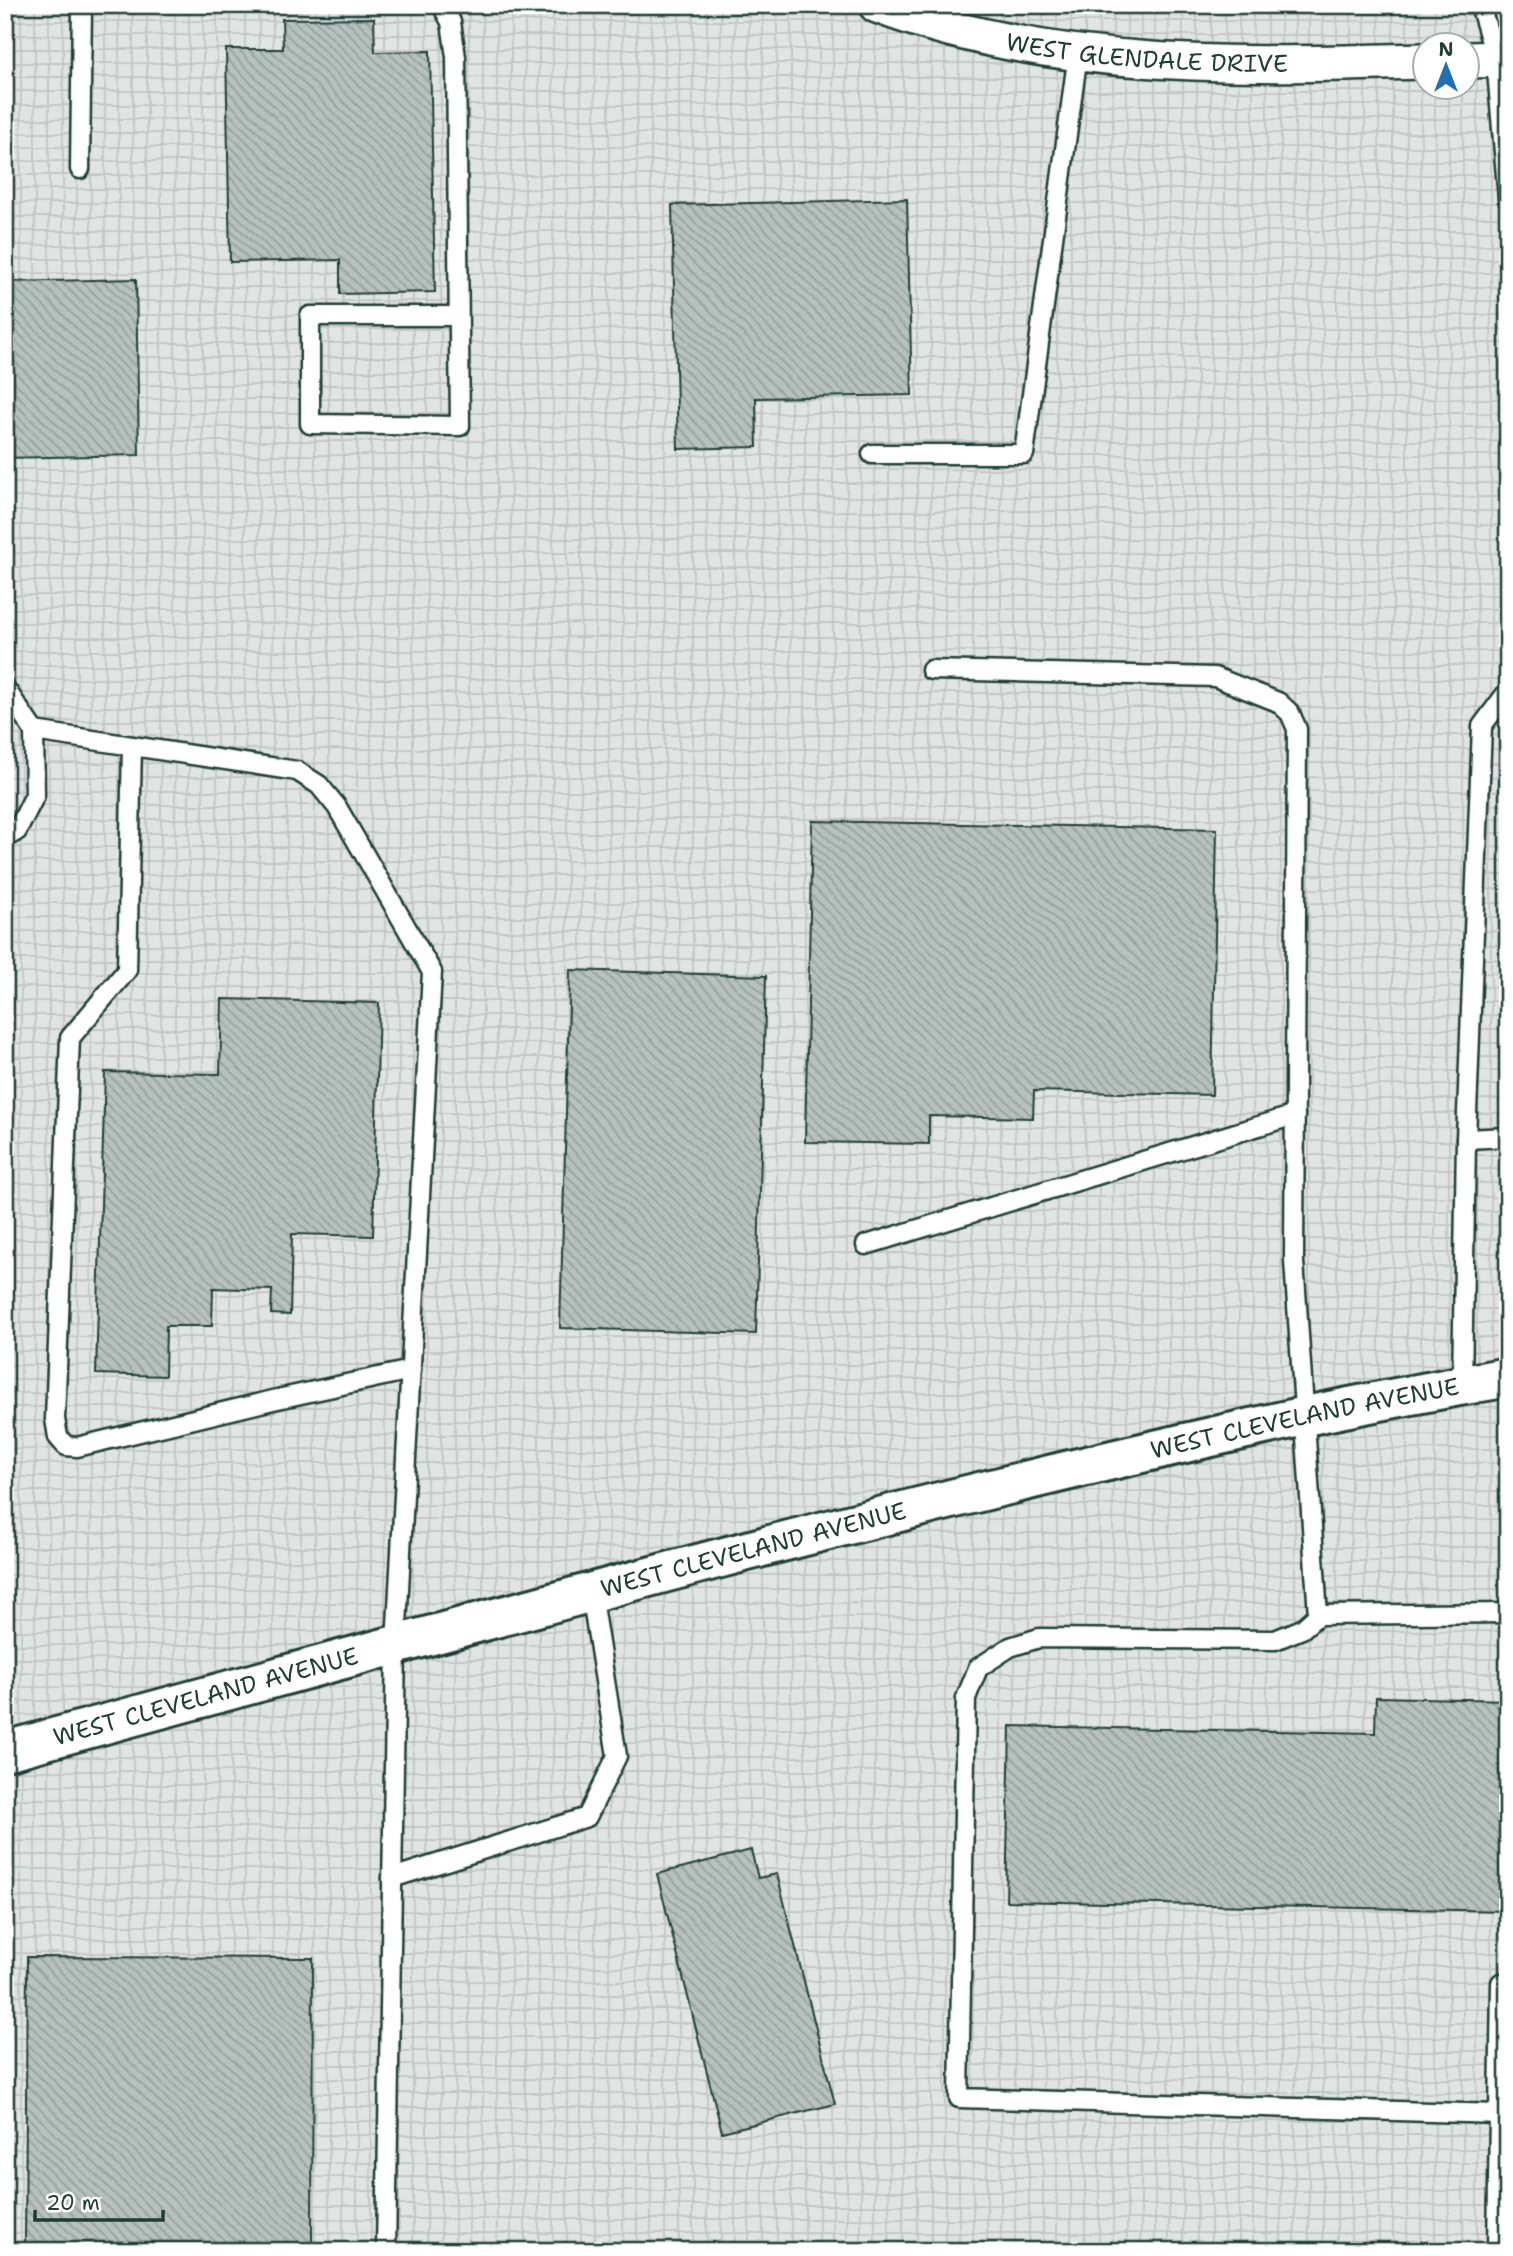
<svg xmlns="http://www.w3.org/2000/svg" width="1513" height="2256" font-family="'Shantell Sans',sans-serif">
<style>
.industrial{fill:url(#industrial-grid);fill-rule:evenodd}
.building{fill:url(#building-back-hatch);stroke:#1f3d34;stroke-width:2}
.lines{fill:none;stroke-linecap:round;stroke-linejoin:round}
.lane-casing{stroke:#1f3d34;stroke-width:23}
.street-casing{stroke:#1f3d34;stroke-width:40}
.secondary-casing{stroke:#1f3d34;stroke-width:44}
.lane{stroke:#fff;stroke-width:18}
.street{stroke:#fff;stroke-width:35}
.secondary{stroke:#fff;stroke-width:38}
.labels{text-anchor:middle;stroke-width:6;stroke-linejoin:round;paint-order:stroke}
.street-label{font-size:24px;fill:#1f3d34;stroke:#fff}
</style>
<defs>
<pattern id="industrial-grid" width="8" height="8" patternUnits="userSpaceOnUse" patternTransform="scale(1.75)"><rect width="8" height="8" fill="#e0e4e3"/><path d="M0 4h8M4 0v8" fill="none" stroke="#c0c4c3"/></pattern>
<pattern id="building-back-hatch" width="6" height="6" patternUnits="userSpaceOnUse" patternTransform="scale(1.75)"><rect width="6" height="6" fill="#b7c1bd"/><path d="M-1 5l2 2M0 0l6 6M5-1l2 2" fill="none" stroke="#949e9a"/></pattern>
</defs>
<rect width="100%" height="100%" fill="#f2f3f3"/>
<filter id="ink" filterUnits="userSpaceOnUse"><feTurbulence type="fractalNoise" baseFrequency=".0143" numOctaves="2"/><feDisplacementMap in="SourceGraphic" scale="14" xChannelSelector="R" yChannelSelector="G"/><feConvolveMatrix kernelMatrix="1 2 1 2 8 2 1 2 1" color-interpolation-filters="sRGB"/></filter>
<g filter="url(#ink)">
<path class="industrial" d="M5 5H1508V2251H5ZM1426 46H1468V88H1426Z"/>
<g class="building">
<polygon points="374,18 375,52 430,51 435,292 340,294 340,260 230,262 226,49 283,49 282,19"/>
<polygon points="907,199 912,395 756,398 757,447 678,449 672,205"/>
<polygon points="136,279 139,455 5,458 5,282"/>
<polygon points="812,821 1217,829 1212,1095 1034,1091 1033,1118 929,1116 929,1144 805,1142"/>
<polygon points="570,970 766,976 756,1334 560,1328"/>
<polygon points="222,999 379,1003 373,1236 292,1234 290,1315 271,1314 272,1290 213,1288 212,1326 166,1326 165,1376 96,1374 105,1072 220,1074"/>
<polygon points="1376,1697 1508,1700 1508,1911 1006,1901 1010,1726 1375,1733"/>
<polygon points="751,1850 758,1878 777,1874 835,2104 722,2132 657,1874"/>
<polygon points="27,1957 313,1958 312,2251 25,2251"/>
</g>
<g class="lines">
<defs>
<g id="lane">
<polyline points="442,5 451,22 456,57 460,426 310,424 310,316 458,316"/>
<polyline points="1480,5 1496,59 1508,199"/>
<polyline points="80,169 82,5"/>
<polyline points="872,454 1024,454 1078,53"/>
<polyline points="931,670 1215,677 1278,702 1290,713 1297,729 1294,1261 1318,1615"/>
<polyline points="5,688 34,731 35,795 17,831 5,838"/>
<polyline points="34,731 297,771 319,785 337,807 432,972 396,1645 386,2251"/>
<polyline points="132,746 127,970 70,1038 55,1419 58,1437 66,1446 77,1447 273,1400 411,1370"/>
<polyline points="1466,1139 1482,726 1508,691"/>
<polyline points="866,1245 1295,1115"/>
<polyline points="1462,1386 1466,1139 1508,1137"/>
<polyline points="1508,1613 1318,1615 1302,1629 1275,1640 1039,1638 1010,1647 978,1668 966,1698 959,2098 1499,2114 1501,1983 1508,1983"/>
<polyline points="392,1878 587,1817 617,1756 591,1593"/>
<polyline points="1497,2251 1499,2114"/>
</g>
<g id="street">
<path id="s1" d="M877 5C1050 71 1243 66 1426 61"/>
<polyline points="1468,60 1508,59"/>
</g>
<g id="secondary">
<path id="s2" d="M5 1751C436 1635 866 1512 1301 1417 1370 1402 1439 1390 1508 1377"/>
</g>
</defs>
<use href="#lane" class="lane-casing"/>
<use href="#street" class="street-casing"/>
<use href="#secondary" class="secondary-casing"/>
<use href="#lane" class="lane"/>
<use href="#street" class="street"/>
<use href="#secondary" class="secondary"/>
</g>
</g>
<g class="labels">
<g class="street-label">
<text dy="8" stroke="none"><textPath href="#s1" startOffset="276">WEST GLENDALE DRIVE</textPath></text>
<text dy="8" stroke="none"><textPath href="#s2" startOffset="1342">WEST CLEVELAND AVENUE</textPath></text>
<text dy="8" stroke="none"><textPath href="#s2" startOffset="775">WEST CLEVELAND AVENUE</textPath></text>
<text dy="8" stroke="none"><textPath href="#s2" startOffset="208">WEST CLEVELAND AVENUE</textPath></text>
</g>
</g>
<rect width="1513" height="2256" fill="none" stroke="#fff" stroke-width="28"/>
<rect x="14" y="14" width="1485" height="2228" fill="none" stroke="#1f3d34" stroke-width="2.5" filter="url(#ink)"/>
<g transform="translate(1446 66)"><circle r="33" fill="#ffffff" stroke="#a5b1ae" stroke-width="2"/>
<path d="M0-5L12 26L0 18L-12 26Z" fill="#1f6fb2"/>
<text y="-10" font-size="19" font-weight="bold" text-anchor="middle" fill="#1f3d34">N</text>
</g>
<path d="M35 2210v10h128v-10" fill="none" stroke="#1f3d34" stroke-width="3.5"/>
<text x="46" y="2210" font-size="21" fill="#1f3d34" stroke="#ffffff" stroke-width="5" paint-order="stroke">20 m</text>
</svg>
